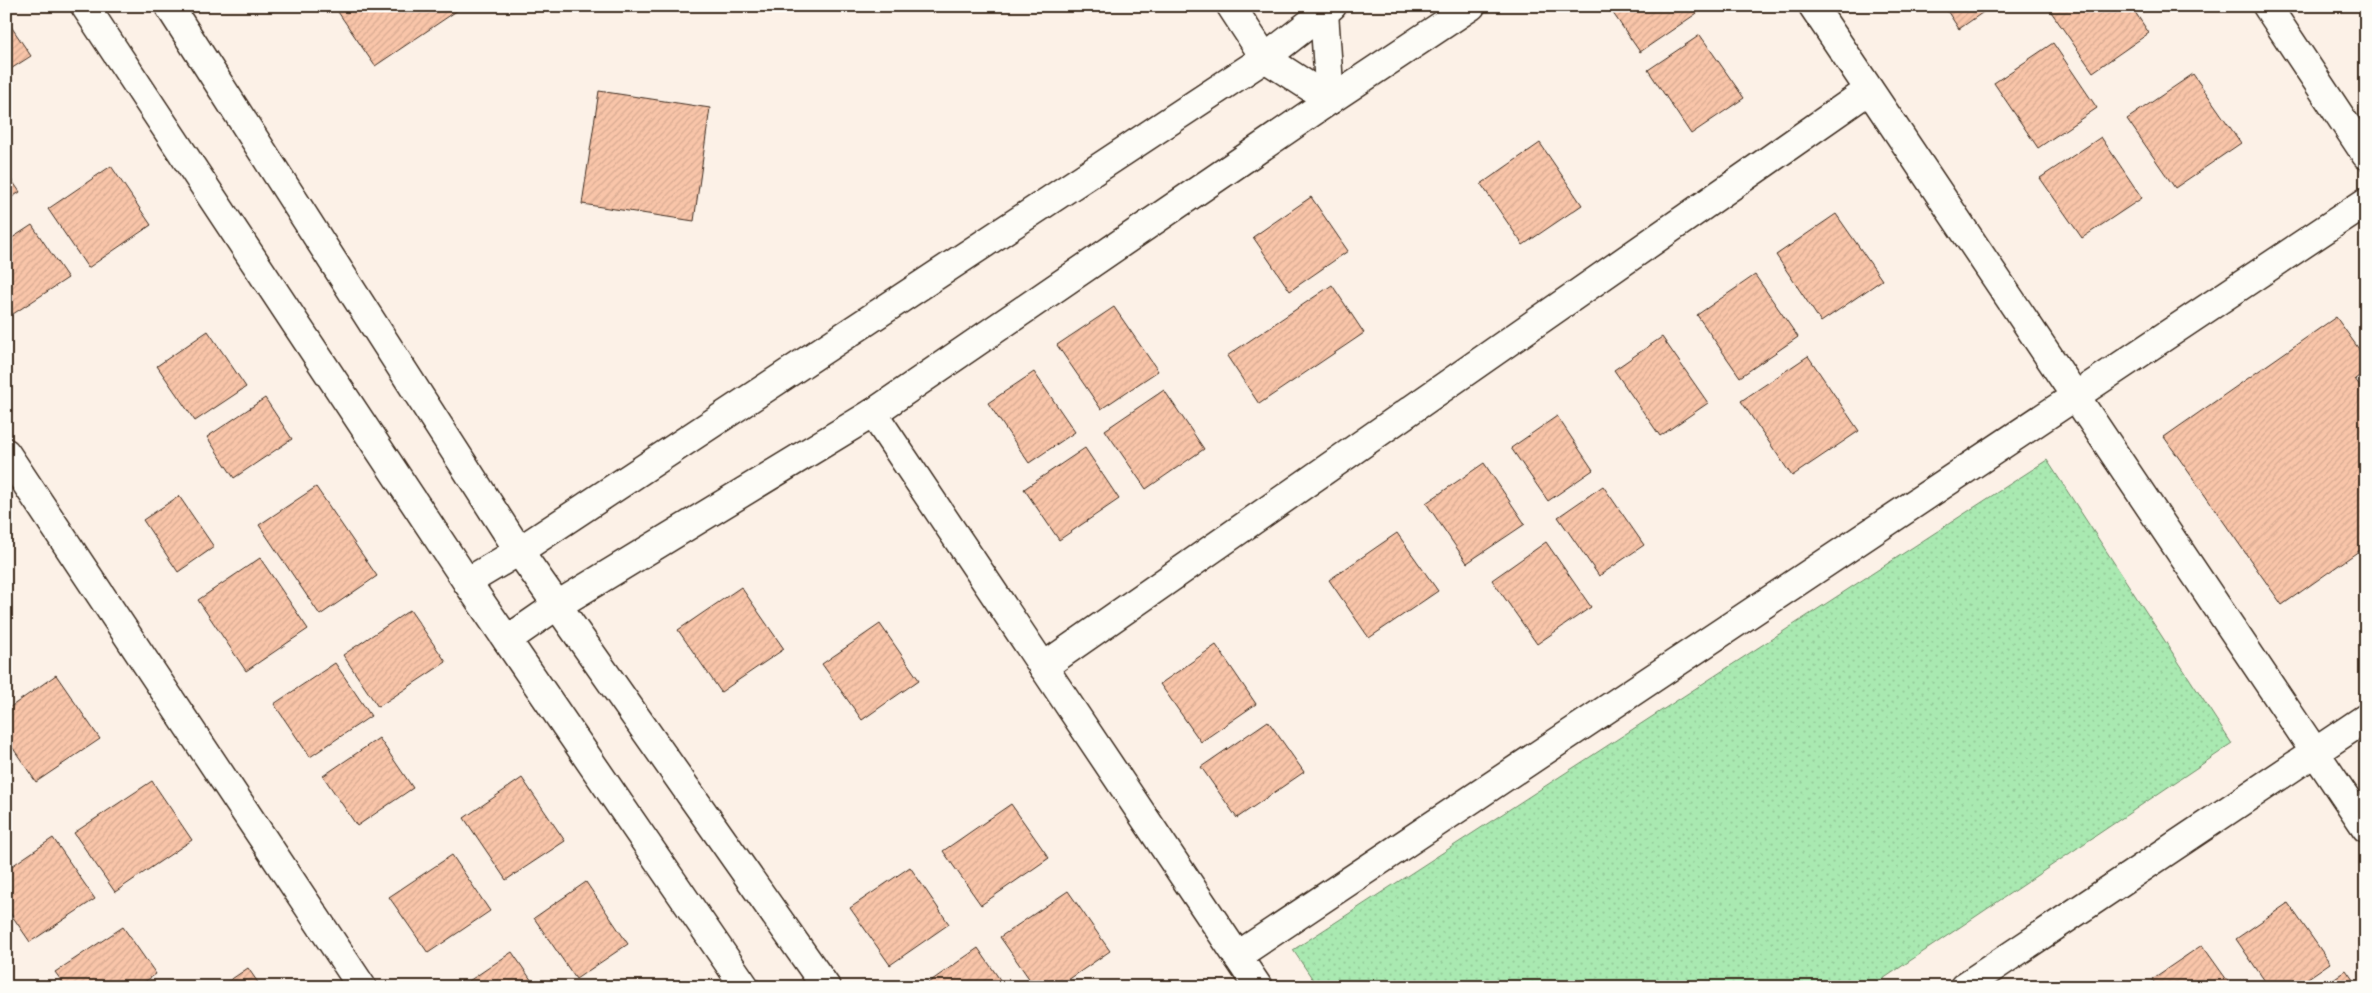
<svg xmlns="http://www.w3.org/2000/svg" width="2372" height="993" font-family="'Comic Neue',sans-serif">
<style>
.park{fill:url(#park-dots);stroke:#728a68}
.building{fill:url(#building-hatch);stroke:#3b2a1e}
.lines{fill:none;stroke-linecap:round;stroke-linejoin:round}
.minor-casing{stroke:#3b2a1e;stroke-width:31}
.minor{stroke:#fdfcf7;stroke-width:28}
</style>
<defs>
<pattern id="park-dots" width="8" height="8" patternUnits="userSpaceOnUse" patternTransform="scale(1.25)"><rect width="8" height="8" fill="#a9e9b1"/><path d="M2 2h.1M6 6h.1" fill="none" stroke="#92c898" stroke-width="1.8" stroke-linecap="round"/></pattern>
<pattern id="building-hatch" width="6" height="6" patternUnits="userSpaceOnUse" patternTransform="scale(1.25)"><rect width="6" height="6" fill="#f9c5a9"/><path d="M-1 1l2-2M0 6l6-6M5 7l2-2" fill="none" stroke="#d6a991"/></pattern>
</defs>
<rect width="100%" height="100%" fill="#fcf1e7"/>
<filter id="ink" filterUnits="userSpaceOnUse"><feTurbulence type="fractalNoise" baseFrequency=".02" numOctaves="2"/><feDisplacementMap in="SourceGraphic" scale="10" xChannelSelector="R" yChannelSelector="G"/><feConvolveMatrix kernelMatrix="1 2 1 2 8 2 1 2 1" color-interpolation-filters="sRGB"/></filter>
<g filter="url(#ink)">
<polygon class="park" points="2047,460 2232,744 1871,987 1318,987 1293,950"/>
<g class="building">
<polygon points="334,6 464,6 375,66"/>
<polygon points="1608,6 1705,6 1706,7 1640,52"/>
<polygon points="1944,6 1992,6 1959,29"/>
<polygon points="2047,6 2131,6 2149,33 2093,72"/>
<polygon points="6,19 31,56 6,72"/>
<polygon points="1700,35 1744,98 1691,134 1648,70"/>
<polygon points="2053,43 2097,108 2038,148 1994,83"/>
<polygon points="2193,74 2241,143 2175,188 2127,119"/>
<polygon points="599,91 710,108 694,221 582,204"/>
<polygon points="2101,137 2142,198 2082,238 2040,178"/>
<polygon points="1540,143 1582,205 1523,245 1481,184"/>
<polygon points="111,166 151,225 88,268 48,209"/>
<polygon points="6,172 20,192 6,201"/>
<polygon points="1311,197 1348,251 1290,291 1253,237"/>
<polygon points="1836,214 1882,280 1821,322 1776,255"/>
<polygon points="32,225 68,278 13,314 6,304 6,242"/>
<polygon points="1755,275 1798,337 1740,377 1697,315"/>
<polygon points="1332,285 1364,333 1259,404 1227,356"/>
<polygon points="1114,307 1158,371 1101,409 1057,345"/>
<polygon points="2336,317 2366,359 2366,371 2355,379 2366,394 2366,546 2282,605 2164,437"/>
<polygon points="208,331 246,387 195,421 157,366"/>
<polygon points="1662,337 1708,403 1660,436 1614,370"/>
<polygon points="1808,356 1859,431 1792,476 1741,401"/>
<polygon points="1034,372 1075,432 1029,463 988,403"/>
<polygon points="1164,390 1204,449 1146,489 1105,430"/>
<polygon points="265,398 292,439 234,478 207,437"/>
<polygon points="1557,416 1593,470 1548,501 1511,448"/>
<polygon points="1085,448 1119,499 1059,540 1024,489"/>
<polygon points="1484,463 1525,524 1467,563 1426,503"/>
<polygon points="1603,486 1644,545 1599,576 1558,517"/>
<polygon points="316,487 377,576 320,615 259,525"/>
<polygon points="179,496 214,547 178,572 143,520"/>
<polygon points="1397,533 1438,591 1369,638 1329,580"/>
<polygon points="1546,542 1591,607 1537,644 1492,580"/>
<polygon points="260,558 308,629 246,671 198,600"/>
<polygon points="741,587 784,649 721,692 678,630"/>
<polygon points="410,610 446,662 378,707 343,655"/>
<polygon points="880,624 919,680 862,720 822,664"/>
<polygon points="1216,645 1256,704 1201,742 1160,684"/>
<polygon points="335,663 371,716 310,757 274,704"/>
<polygon points="56,675 100,739 36,782 6,738 6,710"/>
<polygon points="1268,721 1304,772 1237,818 1201,767"/>
<polygon points="379,738 413,788 357,826 323,776"/>
<polygon points="522,778 565,841 506,880 464,818"/>
<polygon points="152,781 192,840 115,892 74,833"/>
<polygon points="1011,804 1049,858 981,905 943,851"/>
<polygon points="53,838 95,899 30,942 6,907 6,870"/>
<polygon points="452,855 490,911 428,953 389,897"/>
<polygon points="910,867 949,924 890,965 850,908"/>
<polygon points="586,882 628,944 576,979 534,918"/>
<polygon points="1068,891 1110,951 1058,987 1035,987 1000,937"/>
<polygon points="2288,903 2330,963 2295,987 2269,987 2236,939"/>
<polygon points="123,927 156,974 137,987 66,987 55,972"/>
<polygon points="2202,945 2232,987 2157,987 2152,979"/>
<polygon points="978,948 1005,987 922,987"/>
<polygon points="512,952 536,987 460,987"/>
<polygon points="248,968 261,987 220,987"/>
<polygon points="2346,970 2358,987 2322,987"/>
</g>
<g class="lines">
<defs>
<g id="minor">
<polyline points="85,6 467,582 745,987"/>
<polyline points="169,6 519,551 826,987"/>
<polyline points="1231,6 1265,58 1330,100"/>
<polyline points="1320,6 1324,12 1330,100"/>
<polyline points="1813,6 2366,828"/>
<polyline points="2267,6 2366,155"/>
<polyline points="873,413 1258,987"/>
<polyline points="6,453 362,987"/>
<polyline points="467,582 519,551 1265,58 1332,6"/>
<polyline points="507,640 556,606 873,413 1330,100 1471,6"/>
<polyline points="1043,667 1869,90"/>
<polyline points="1237,956 2366,202"/>
<polyline points="1964,987 2366,718"/>
</g>
</defs>
<use href="#minor" class="minor-casing"/>
<use href="#minor" class="minor"/>
</g>
</g>
<rect width="2372" height="993" fill="none" stroke="#fdfcf7" stroke-width="25"/>
<rect x="12" y="12" width="2347" height="968" fill="none" stroke="#3b2a1e" stroke-width="2" filter="url(#ink)"/>
</svg>
